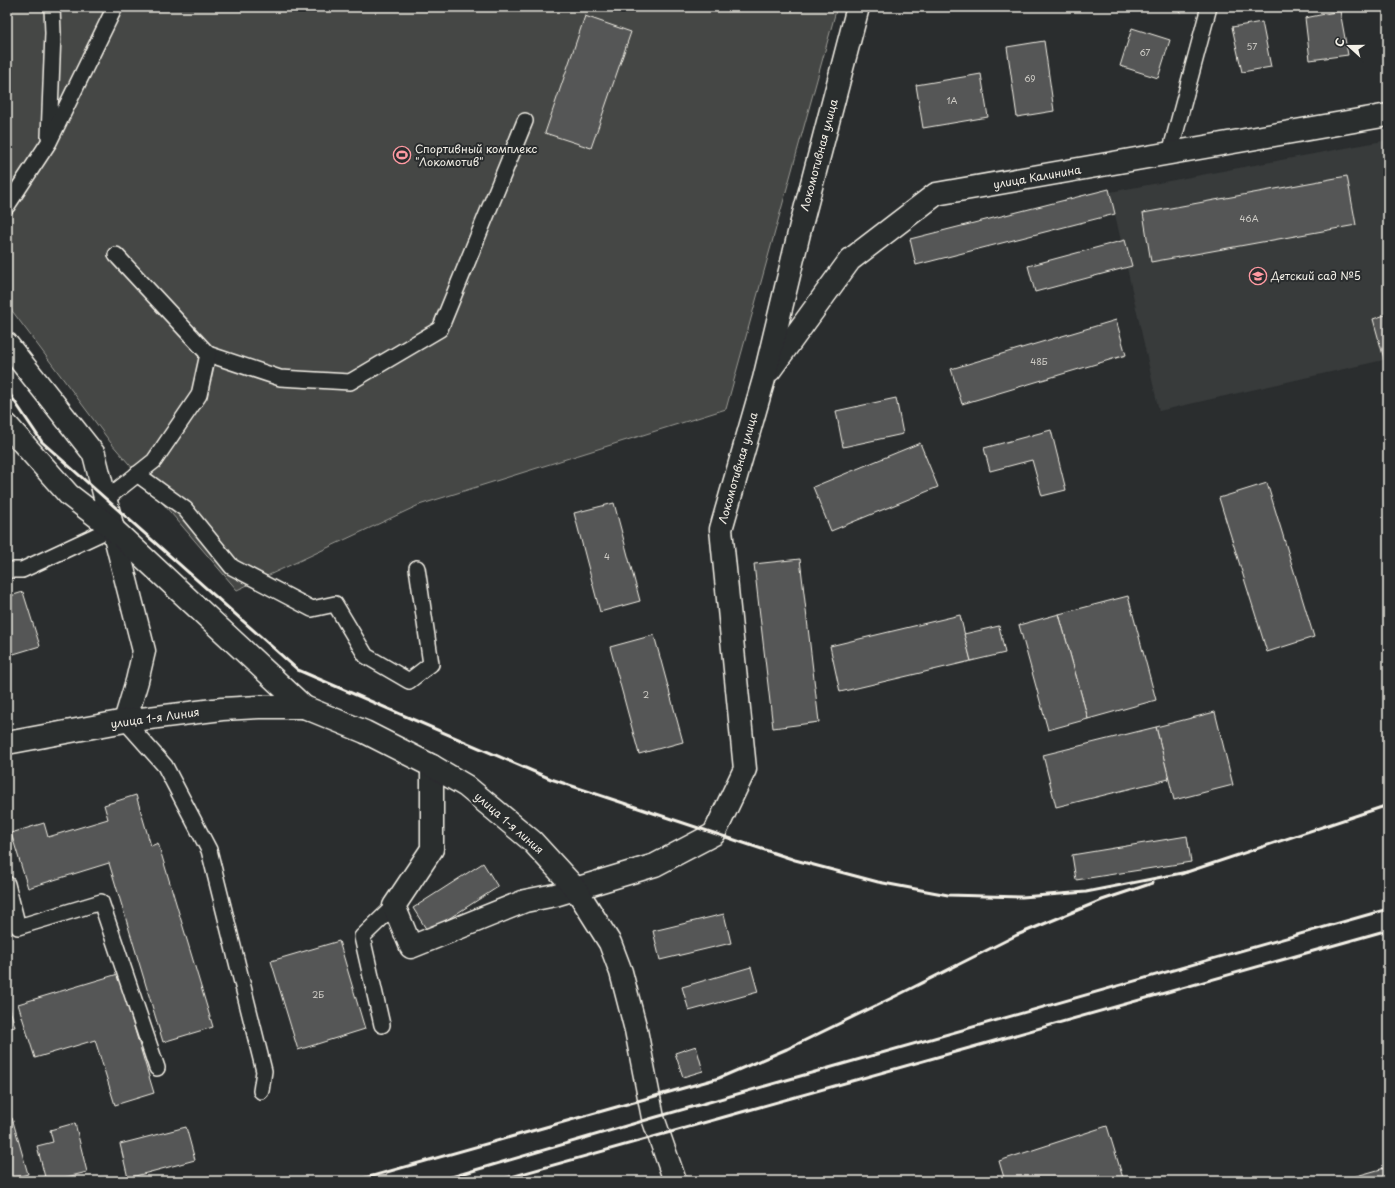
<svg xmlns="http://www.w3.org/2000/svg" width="1395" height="1188" font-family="'Playpen Sans',sans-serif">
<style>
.built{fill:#373a3a}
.pitch{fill:#444645;stroke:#9c9c96}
.building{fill:#555756;stroke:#f4f1e8}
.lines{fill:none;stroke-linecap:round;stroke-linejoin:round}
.lane-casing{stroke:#f4f1e8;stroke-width:18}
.street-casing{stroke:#f4f1e8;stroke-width:25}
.secondary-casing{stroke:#f4f1e8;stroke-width:25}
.lane{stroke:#2a2d2e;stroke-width:15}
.street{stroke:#2a2d2e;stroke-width:22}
.secondary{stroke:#2a2d2e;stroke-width:22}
.rail{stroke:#f4f1e8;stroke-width:3}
.labels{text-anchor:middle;stroke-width:4;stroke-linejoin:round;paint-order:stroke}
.number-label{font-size:9px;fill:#cccac4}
.poi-label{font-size:11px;fill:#f4f1e8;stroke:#2a2d2e;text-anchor:start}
.street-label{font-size:11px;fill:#f4f1e8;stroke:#2a2d2e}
</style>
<rect width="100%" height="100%" fill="#2a2d2e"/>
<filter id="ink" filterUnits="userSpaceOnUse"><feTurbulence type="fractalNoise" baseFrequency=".025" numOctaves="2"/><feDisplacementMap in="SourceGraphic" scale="8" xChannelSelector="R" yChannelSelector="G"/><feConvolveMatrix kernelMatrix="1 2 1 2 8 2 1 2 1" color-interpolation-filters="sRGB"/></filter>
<g filter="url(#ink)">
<g class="built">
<polygon points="1388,140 1388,359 1159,411 1110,192"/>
<polygon points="625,1175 627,1181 595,1181"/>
</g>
<polygon class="pitch" points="7,7 837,7 726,409 419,505 237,590 111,443 7,304"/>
<g class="building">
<polygon points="1165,7 1182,7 1181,12"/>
<polygon points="1340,11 1348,55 1310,60 1305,18"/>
<polygon points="585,16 631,32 591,148 545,133"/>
<polygon points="1262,22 1271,67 1242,72 1232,27"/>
<polygon points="1132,28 1170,40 1158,78 1120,66"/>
<polygon points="1044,41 1054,111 1017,117 1007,47"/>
<polygon points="981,74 988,117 923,128 916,85"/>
<polygon points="1347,176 1356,225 1151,262 1143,213"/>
<polygon points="1109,189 1115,214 916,265 910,239"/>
<polygon points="1125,240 1132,266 1035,292 1028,266"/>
<polygon points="1388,314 1388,365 1386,366 1373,319"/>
<polygon points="1116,320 1126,355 962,404 951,369"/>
<polygon points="896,398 903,434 843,447 836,411"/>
<polygon points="1051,430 1066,490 1042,496 1032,460 990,471 984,448"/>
<polygon points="920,443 938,487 831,531 813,487"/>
<polygon points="1267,483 1314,637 1267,652 1219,498"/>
<polygon points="614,503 640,601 600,612 574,513"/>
<polygon points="800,559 819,722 773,728 754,564"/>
<polygon points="23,592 40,646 7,656 7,597"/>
<polygon points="1128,596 1156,700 1088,719 1059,614"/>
<polygon points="1059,614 1088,719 1048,730 1019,625"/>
<polygon points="960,615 971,661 840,692 830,646"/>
<polygon points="999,626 1005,653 971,661 964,634"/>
<polygon points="654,635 683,742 639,754 610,647"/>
<polygon points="1215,712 1233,785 1174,800 1156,727"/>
<polygon points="1156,727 1169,779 1056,807 1043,755"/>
<polygon points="136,795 151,846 158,843 213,1027 163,1042 109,863 28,888 11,833 44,823 48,837 108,819 104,805"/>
<polygon points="1187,836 1191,862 1076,880 1072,855"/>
<polygon points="483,863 498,887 428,932 413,908"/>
<polygon points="724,914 731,943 660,960 653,931"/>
<polygon points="339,941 365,1029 298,1050 271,961"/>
<polygon points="751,967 758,992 689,1011 682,987"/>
<polygon points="118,974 154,1093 115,1105 95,1040 35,1058 18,1004"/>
<polygon points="7,998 15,1027 7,1029"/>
<polygon points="696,1046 703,1071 683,1077 675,1053"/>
<polygon points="12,1118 28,1174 7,1180 7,1120"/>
<polygon points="75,1123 87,1172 51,1181 46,1181 37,1146 53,1142 50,1130"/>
<polygon points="1107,1126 1123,1178 1112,1181 1005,1181 999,1161"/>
<polygon points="186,1127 195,1160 128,1178 120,1144"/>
<polygon points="1388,1167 1388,1181 1346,1181 1346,1179"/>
</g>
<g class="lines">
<defs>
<g id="lane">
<polyline points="49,137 53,33 52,7"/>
<polyline points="1170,153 1209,7"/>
<polyline points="7,206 49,142 115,7"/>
<polyline points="208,354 280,378 350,382 440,329 525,121"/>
<polyline points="137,474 185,509 232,567 312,609 335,604 366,656 409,681 431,664 417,568"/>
<polyline points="106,499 154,461 199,395 208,354 116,255"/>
<polyline points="7,570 22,570 112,528"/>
<polyline points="125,721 165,766 209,850 264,1071 261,1091"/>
<polyline points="7,884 18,927 101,902 157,1068"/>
<polyline points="382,1025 362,937 394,906"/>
</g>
<g id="street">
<polyline points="7,344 94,454 144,651 137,681 125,721"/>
<polyline points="770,370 850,260 936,194 1388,115"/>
<polyline points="7,425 69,495 112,528 304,707"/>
<polyline points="432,766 432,849 394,906 411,947 525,901 555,895 655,865 714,834 745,769 721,529 764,379 800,229 858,7"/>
</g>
<polyline id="secondary" points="7,743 125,721 222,709 259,707 304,707 365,732 432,766 466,786 532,841 576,889 610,943 621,972 636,1030 653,1118 675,1181"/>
</defs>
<use href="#lane" class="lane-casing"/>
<use href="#street" class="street-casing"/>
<use href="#secondary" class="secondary-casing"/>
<use href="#lane" class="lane"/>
<use href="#street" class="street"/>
<use href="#secondary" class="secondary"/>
<g class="rail">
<polyline points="7,390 42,442 298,670 551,779 795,860 878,882 948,895 1022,897 1086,892 1187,872"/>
<polyline points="1181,874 1388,805"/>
<polyline points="355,1181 719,1078 787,1049 902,993 1017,935 1102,900 1153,883"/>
<polyline points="438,1181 653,1118 1388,909"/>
<polyline points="497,1181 1388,930"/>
</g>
</g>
</g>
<defs>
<symbol id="stadium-ring" viewBox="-11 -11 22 22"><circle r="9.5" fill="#2a2d2e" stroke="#ff9aa2" stroke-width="1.5"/><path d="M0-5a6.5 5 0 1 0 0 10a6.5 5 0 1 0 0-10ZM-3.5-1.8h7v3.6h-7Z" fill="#ff9aa2"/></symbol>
<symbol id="school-ring" viewBox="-11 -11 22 22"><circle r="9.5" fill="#2a2d2e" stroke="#ff9aa2" stroke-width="1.5"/><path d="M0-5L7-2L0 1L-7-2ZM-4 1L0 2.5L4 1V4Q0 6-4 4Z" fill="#ff9aa2"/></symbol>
</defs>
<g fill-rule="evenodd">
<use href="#stadium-ring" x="392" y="145" width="20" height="20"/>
<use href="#school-ring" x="1248" y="266" width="20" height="20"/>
</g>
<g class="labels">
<g class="number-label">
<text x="1252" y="50">57</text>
<text x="1145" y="56">67</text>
<text x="1030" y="82">69</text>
<text x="952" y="104">1А</text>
<text x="1249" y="222">46А</text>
<text x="1039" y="365">48Б</text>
<text x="607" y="560">4</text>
<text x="646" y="698">2</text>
<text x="318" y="998">2Б</text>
</g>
<g class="poi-label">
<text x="415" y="153">Спортивный комплекс<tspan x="415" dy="13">"Локомотив"</tspan></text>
<text x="1271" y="280">Детский сад №5</text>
</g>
<g class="street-label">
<text transform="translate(819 155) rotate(-75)" y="4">Локомотивная улица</text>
<text transform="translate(1037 177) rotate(-10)" y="4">улица Калинина</text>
<text transform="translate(738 468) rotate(-74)" y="4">Локомотивная улица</text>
<text transform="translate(155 718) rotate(-8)" y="4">улица 1-я Линия</text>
<text transform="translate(509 823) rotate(41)" y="4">улица 1-я линия</text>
</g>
</g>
<rect width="1395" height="1188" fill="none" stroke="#2a2d2e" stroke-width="24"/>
<rect x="12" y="12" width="1371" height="1164" fill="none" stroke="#f4f1e8" stroke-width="1.5" filter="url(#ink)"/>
<g transform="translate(1349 46) rotate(291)" stroke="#2a2d2e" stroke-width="3" paint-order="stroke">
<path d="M0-3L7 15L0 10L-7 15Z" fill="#f4f1e8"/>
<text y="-6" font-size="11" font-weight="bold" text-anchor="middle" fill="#f4f1e8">С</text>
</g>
</svg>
